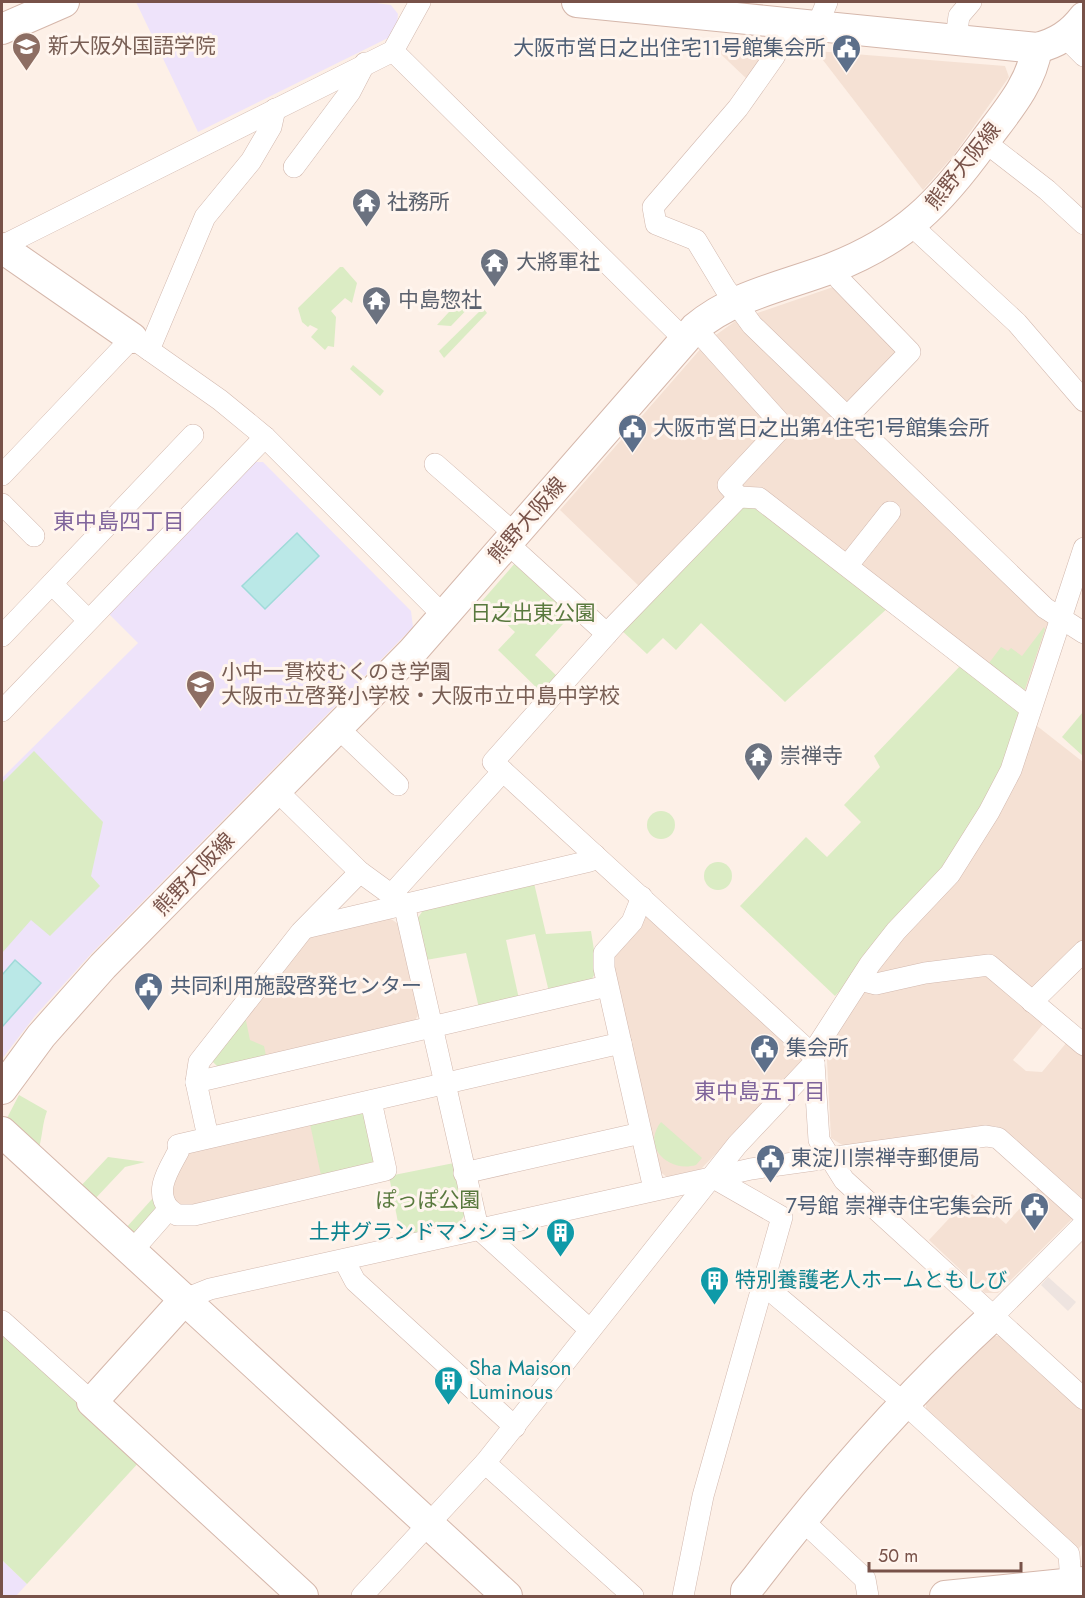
<svg xmlns="http://www.w3.org/2000/svg" width="1085" height="1598" font-family="Jost,'Noto Sans JP',sans-serif">
<style>
.residential{fill:#f5e1d4}
.industrial{fill:#eee4e0}
.education{fill:#eee3fa}
.green{fill:#dbecc4}
.water{fill:#bae8e7;stroke:#9fdad9;stroke-width:1.5}
.lines{fill:none;stroke-linecap:round;stroke-linejoin:round}
.street-casing{stroke:#d2b8ae;stroke-width:22}
.secondary-casing{stroke:#d5b7ab;stroke-width:32}
.street{stroke:#fff;stroke-width:21}
.secondary{stroke:#fff;stroke-width:30}
.labels{text-anchor:middle;stroke-width:6;stroke-linejoin:round;paint-order:stroke}
.education-label{font-size:21px;fill:#785e54;stroke:#fff5ee;text-anchor:start}
.service-label{font-size:21px;fill:#4e5e75;stroke:#fff5ee;text-anchor:start}
.street-label{font-size:21px;fill:#785249;stroke:#fff5ee}
.worship-label{font-size:21px;fill:#5b616d;stroke:#fff5ee;text-anchor:start}
.park-label{font-size:21px;fill:#59793e;stroke:#fff5ee}
.culture-label{font-size:21px;fill:#0d838f;stroke:#fff5ee;text-anchor:start}
.neighbourhood-label{font-size:22px;fill:#80659c;stroke:#fff5ee}
</style>
<rect width="100%" height="100%" fill="#fdf0e7"/>
<g class="residential">
<polygon points="707,41 771,47 750,82"/>
<polygon points="816,51 1005,66 1009,77 953,156 923,190"/>
<polygon points="836,286 901,352 839,417 1046,618 1050,629 1030,692 1022,695 736,486 791,426 713,337 737,320"/>
<polygon points="703,346 774,426 725,492 726,503 641,588 560,510"/>
<polygon points="1032,722 1083,762 1083,941 1038,987 1044,1023 1013,1060 1026,1071 1042,1072 1067,1042 1083,1057 1083,1208 998,1293 985,1293 929,1240 972,1194 1006,1224 1050,1174 996,1126 844,1146 831,1138 826,1042"/>
<polygon points="647,914 805,1062 701,1169 667,1177 656,1169 611,957"/>
<polygon points="388,917 400,925 420,1012 414,1022 218,1067 244,1011 305,936"/>
<polygon points="310,1124 373,1168 183,1207 172,1198 169,1182 185,1152"/>
<polygon points="989,1336 1002,1336 1083,1410 1084,1543 1077,1550 926,1412 926,1399"/>
</g>
<polygon class="industrial" points="1048,1277 1076,1302 1068,1311 1041,1285"/>
<g class="education">
<polygon points="136,2 369,2 391,5 398,14 397,24 390,37 198,132"/>
<polygon points="251,462 263,462 411,611 413,627 91,954 35,1016 2,1059 2,778 138,643 107,612"/>
<polygon points="2,1560 27,1584 16,1596 2,1596"/>
</g>
<g class="green">
<polygon points="340,267 343,267 357,283 352,303 345,298 331,311 336,317 334,347 328,346 325,350 311,337 318,329 310,325 308,327 302,322 298,308"/>
<polygon points="471,297 474,302 451,326 437,325 460,300 464,302"/>
<polygon points="483,308 487,313 444,358 439,351"/>
<polygon points="353,365 384,391 380,396 350,369"/>
<polygon points="755,502 890,606 785,702 701,623 676,650 663,638 647,654 620,629 744,505"/>
<polygon points="516,562 572,614 535,655 560,679 545,696 498,650 515,632 482,601"/>
<polygon points="1044,627 1045,629 1023,695 986,667 1001,647 1008,651 1011,648 1022,656"/>
<path d="M961 665 1022 713C988 829 916 909 835 996L740 906 806 837 827 857 861 822 844 805 880 767 874 756Z"/>
<polygon points="1083,712 1083,756 1062,737"/>
<polygon points="34,751 103,822 91,876 100,886 50,936 31,920 2,953 2,783"/>
<circle cx="661" cy="825" r="14"/>
<circle cx="718" cy="876" r="14"/>
<polygon points="534,883 546,934 591,931 597,969 591,981 549,992 535,934 506,940 519,999 479,1008 466,953 426,960 417,919 424,909"/>
<polygon points="244,1011 250,1040 264,1046 266,1056 218,1067 208,1057"/>
<path d="M19 1095 47 1111C42 1125 43 1133 39 1148L8 1122 7 1118Z"/>
<polygon points="361,1113 367,1117 377,1161 322,1180 310,1124"/>
<path d="M661 1122 702 1158 696 1165C669 1173 641 1147 661 1122Z"/>
<polygon points="108,1157 145,1162 125,1167 93,1201 79,1188"/>
<polygon points="454,1163 466,1213 458,1225 401,1238 389,1176"/>
<polygon points="153,1198 158,1206 137,1232 129,1233 125,1229"/>
<polygon points="2,1334 141,1460 27,1584 2,1560"/>
</g>
<g class="water">
<polygon points="297,533 319,556 265,609 242,586"/>
<polygon points="15,960 41,983 2,1027 2,975"/>
</g>
<g class="lines">
<defs>
<g id="street">
<polyline points="783,22 781,43 774,57 738,108 653,207 656,224 696,240 725,288 752,325 1045,608 1084,633"/>
<polyline points="818,24 827,2"/>
<polyline points="1065,37 1084,56"/>
<polyline points="956,38 959,16 971,2"/>
<polyline points="393,51 684,339"/>
<polyline points="985,142 1047,190 1084,224"/>
<polyline points="294,167 350,92 365,63"/>
<polyline points="911,225 1017,323 1084,401"/>
<polyline points="2,246 393,51 420,2"/>
<polyline points="832,268 840,280 910,352 847,417"/>
<polyline points="695,328 783,426 728,485 739,497 759,498 1030,708"/>
<polyline points="149,350 205,217 251,161 271,127 275,109"/>
<polyline points="435,464 515,534"/>
<polyline points="2,475 132,338 220,400 265,437 444,616"/>
<polyline points="739,497 615,625 493,762 812,1054"/>
<polyline points="2,504 34,536"/>
<polyline points="507,543 607,634"/>
<polyline points="848,565 890,512"/>
<polyline points="52,584 88,620"/>
<polyline points="2,636 193,435"/>
<polyline points="2,711 265,437"/>
<polyline points="338,728 398,785"/>
<polyline points="276,790 360,872 404,904 478,1228 589,1329"/>
<polyline points="391,895 503,771"/>
<polyline points="642,897 632,922 604,953 604,968 654,1189"/>
<polyline points="309,927 590,861 595,855"/>
<polyline points="860,980 876,984 925,973 989,965 1084,1045"/>
<polyline points="1032,1002 1084,951"/>
<polyline points="814,1063 819,1140 844,1180 1084,1399"/>
<polyline points="196,1082 607,986"/>
<polyline points="208,1137 196,1082 199,1062 301,932 360,872"/>
<polyline points="464,1173 641,1133"/>
<polyline points="169,1209 177,1215 194,1215 386,1170 371,1101"/>
<path d="M132 1251 169 1209C153 1190 170 1168 179 1150L178 1145 621 1043"/>
<polyline points="344,1260 355,1281 515,1427"/>
<polyline points="765,1286 904,1403 1069,1554 1071,1583"/>
<polyline points="185,1299 210,1289 751,1169 986,1136 998,1138 1084,1215"/>
<polyline points="992,1317 1084,1224"/>
<polyline points="2,1321 92,1402"/>
<polyline points="485,1463 633,1596"/>
<polyline points="802,1520 865,1579 868,1596"/>
<polyline points="362,1596 485,1463 737,1145 814,1063 812,1054 870,964 896,931 950,874 989,812 1011,770 1084,548"/>
<polyline points="683,1596 703,1496 782,1217 712,1177"/>
</g>
<g id="secondary">
<path d="M577 2 1037 48C1057 43 1071 34 1084 17"/>
<polyline points="2,29 64,2"/>
<polyline points="2,248 132,338"/>
<path d="M2 1089 41 1036 103 966 412 652 695 328C734 295 785 286 832 268 904 240 940 203 984 142 1006 112 1031 85 1037 48"/>
<polyline points="2,1132 507,1596"/>
<polyline points="185,1299 92,1402 303,1596"/>
<path d="M746 1596V1591L755 1580C827 1486 905 1397 992 1317"/>
<polyline points="945,1596 1084,1582"/>
</g>
</defs>
<use href="#street" class="street-casing"/>
<use href="#secondary" class="secondary-casing"/>
<use href="#street" class="street"/>
<use href="#secondary" class="secondary"/>
</g>
<defs>
<symbol id="university-pin" viewBox="-11 -11 22 30"><path d="M0 17L-7.5 6A9.5 9.5 0 1 1 7.5 6Z" fill="#8d6e63" stroke="#fff5ee"/><path d="M0-5L7-2L0 1L-7-2ZM-4 1L0 2.5L4 1V4Q0 6-4 4Z" fill="#fff"/></symbol>
<symbol id="civic-pin" viewBox="-11 -11 22 30"><path d="M0 17L-7.5 6A9.5 9.5 0 1 1 7.5 6Z" fill="#5c6f8a" stroke="#fff5ee"/><path d="M-.6-6.5H3V-4.5H.6V-3L4-1V1h2V6H-6V1h2V-1L-.6-3ZM-1.2 2.5V6h2.4V2.5Z" fill="#fff"/></symbol>
<symbol id="temple-pin" viewBox="-11 -11 22 30"><path d="M0 17L-7.5 6A9.5 9.5 0 1 1 7.5 6Z" fill="#6b7280" stroke="#fff5ee"/><path d="M0-6L5-2H3V0L6.5 2.5H4V6H1.5V3h-3V6H-4V2.5H-6.5L-3 0V-2H-5Z" fill="#fff"/></symbol>
<symbol id="school-pin" viewBox="-11 -11 22 30"><path d="M0 17L-7.5 6A9.5 9.5 0 1 1 7.5 6Z" fill="#8d6e63" stroke="#fff5ee"/><path d="M0-5L7-2L0 1L-7-2ZM-4 1L0 2.5L4 1V4Q0 6-4 4Z" fill="#fff"/></symbol>
<symbol id="building-pin" viewBox="-11 -11 22 30"><path d="M0 17L-7.5 6A9.5 9.5 0 1 1 7.5 6Z" fill="#0f9aa8" stroke="#fff5ee"/><path d="M-4-6H4V6H1V3H-1V6H-4ZM-2.5-4.3h1.7v1.8h-1.7ZM.8-4.3h1.7v1.8H.8ZM-2.5-1h1.7V.8h-1.7ZM.8-1h1.7V.8H.8Z" fill="#fff"/></symbol>
</defs>
<g fill-rule="evenodd">
<use href="#university-pin" x="10" y="30" width="33" height="45"/>
<use href="#civic-pin" x="830" y="32" width="33" height="45"/>
<use href="#temple-pin" x="350" y="186" width="33" height="45"/>
<use href="#temple-pin" x="478" y="246" width="33" height="45"/>
<use href="#temple-pin" x="360" y="284" width="33" height="45"/>
<use href="#civic-pin" x="616" y="412" width="33" height="45"/>
<use href="#school-pin" x="184" y="668" width="33" height="45"/>
<use href="#temple-pin" x="742" y="740" width="33" height="45"/>
<use href="#civic-pin" x="132" y="970" width="33" height="45"/>
<use href="#civic-pin" x="748" y="1032" width="33" height="45"/>
<use href="#civic-pin" x="754" y="1142" width="33" height="45"/>
<use href="#civic-pin" x="1018" y="1190" width="33" height="45"/>
<use href="#building-pin" x="544" y="1216" width="33" height="45"/>
<use href="#building-pin" x="698" y="1264" width="33" height="45"/>
<use href="#building-pin" x="432" y="1364" width="33" height="45"/>
</g>
<g class="labels">
<g class="education-label">
<text x="48" y="53">新大阪外国語学院</text>
<text x="221" y="679">小中一貫校むくのき学園<tspan x="221" dy="24">大阪市立啓発小学校・大阪市立中島中学校</tspan></text>
</g>
<g class="service-label">
<text x="826" y="55" text-anchor="end">大阪市営日之出住宅11号館集会所</text>
<text x="653" y="435">大阪市営日之出第4住宅1号館集会所</text>
<text x="170" y="993">共同利用施設啓発センター</text>
<text x="786" y="1055">集会所</text>
<text x="791" y="1165">東淀川崇禅寺郵便局</text>
<text x="1013" y="1213" text-anchor="end">7号館 崇禅寺住宅集会所</text>
</g>
<g class="street-label">
<text transform="translate(963 166) rotate(-51)" y="7">熊野大阪線</text>
<text transform="translate(527 520) rotate(-49)" y="7">熊野大阪線</text>
<text transform="translate(194 874) rotate(-46)" y="7">熊野大阪線</text>
</g>
<g class="worship-label">
<text x="387" y="209">社務所</text>
<text x="516" y="269">大將軍社</text>
<text x="398" y="307">中島惣社</text>
<text x="780" y="763">崇禅寺</text>
</g>
<g class="park-label">
<text x="533" y="620">日之出東公園</text>
<text x="428" y="1207">ぽっぽ公園</text>
</g>
<g class="culture-label">
<text x="540" y="1239" text-anchor="end">土井グランドマンション</text>
<text x="735" y="1287">特別養護老人ホームともしび</text>
<text x="469" y="1375">Sha Maison<tspan x="469" dy="24">Luminous</tspan></text>
</g>
<g class="neighbourhood-label">
<text x="119" y="529">東中島四丁目</text>
<text x="760" y="1099">東中島五丁目</text>
</g>
</g>
<rect width="1085" height="1598" fill="none" stroke="#785249" stroke-width="6"/>
<path d="M869 1562v9h152v-9" fill="none" stroke="#785249" stroke-width="3"/>
<text x="878" y="1562" font-size="18" fill="#785249" stroke="#fff5ee" stroke-width="4.5" paint-order="stroke">50 m</text>
</svg>
